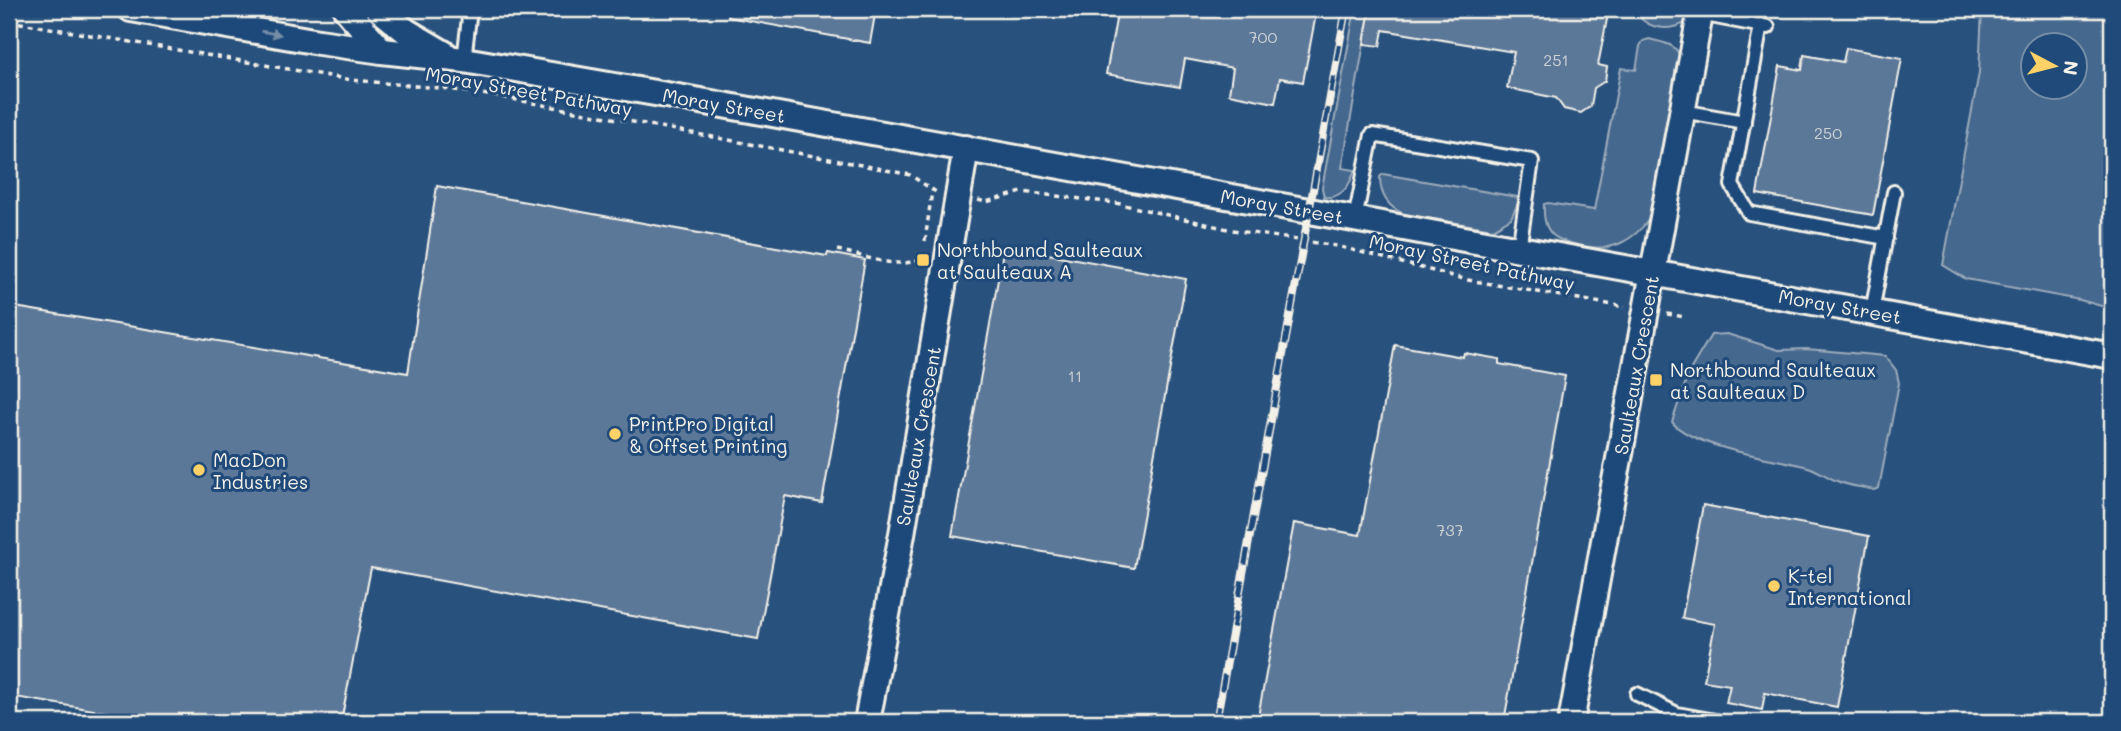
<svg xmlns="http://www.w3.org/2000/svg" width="2121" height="731" viewBox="0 0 2121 731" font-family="Mali,sans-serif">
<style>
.green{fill:#45688e;stroke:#9cacbb;stroke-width:2;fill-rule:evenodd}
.building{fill:#5b7899;stroke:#f4f1e8;stroke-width:2}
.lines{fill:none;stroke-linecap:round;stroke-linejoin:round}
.service-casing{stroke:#f4f1e8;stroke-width:18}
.minor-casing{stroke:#f4f1e8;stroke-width:30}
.path{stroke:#f4f1e8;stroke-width:3.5;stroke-dasharray:5 5;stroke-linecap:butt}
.service{stroke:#1f4a7a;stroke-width:12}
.minor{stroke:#1f4a7a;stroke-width:24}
.rail-casing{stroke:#f4f1e8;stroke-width:8}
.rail{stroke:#1f4a7a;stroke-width:5;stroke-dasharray:16;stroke-linecap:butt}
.oneway{fill:#748da6}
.poi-dot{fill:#ffd166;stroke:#1f4a7a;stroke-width:2.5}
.labels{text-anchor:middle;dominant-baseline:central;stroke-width:6;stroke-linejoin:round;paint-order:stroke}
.number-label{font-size:16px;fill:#ced3d4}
.street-label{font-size:19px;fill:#f4f1e8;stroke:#1f4a7a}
.poi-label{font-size:19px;fill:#f4f1e8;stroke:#1f4a7a;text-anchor:start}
</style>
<rect width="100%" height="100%" fill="#28517e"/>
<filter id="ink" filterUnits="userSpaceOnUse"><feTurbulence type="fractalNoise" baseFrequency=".0143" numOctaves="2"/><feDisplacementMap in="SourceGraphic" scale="14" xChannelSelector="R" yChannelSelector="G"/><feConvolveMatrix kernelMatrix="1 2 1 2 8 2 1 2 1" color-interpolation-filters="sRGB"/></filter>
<g filter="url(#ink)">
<!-- green -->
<g class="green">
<path d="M1355,9H1370L1342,168L1355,170C1350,185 1342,199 1324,197L1322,188Z"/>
<path d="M1636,9H1690L1687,21C1672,34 1640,28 1636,9Z"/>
<path d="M1982,9H2112V309L2080,300L1966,279L1943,265L1979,73ZM2034,46H2076V88H2034Z"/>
<path d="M1649,39C1664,43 1679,43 1681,62L1650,218C1642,229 1634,237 1621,243C1608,249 1597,248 1583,246C1556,241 1542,235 1544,204L1548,203L1594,210L1621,68L1636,70L1640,46L1643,41Z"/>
<path d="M1383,174L1517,197L1519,201L1511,218L1493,229L1404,214C1387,207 1380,195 1380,177Z"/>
<path d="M1727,334L1779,350L1807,349L1885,356L1896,370L1899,383L1879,488L1874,490C1862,487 1848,486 1837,481C1827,477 1818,470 1808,467C1774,458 1693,448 1672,422L1689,372L1711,335Z"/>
</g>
<!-- building -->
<g class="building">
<polygon points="729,9 876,9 870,43 728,17"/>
<polygon points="1118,9 1317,9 1303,82 1280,78 1275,103 1229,94 1233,68 1185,59 1180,87 1106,74"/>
<polygon points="1370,9 1609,9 1598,65 1607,67 1605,81 1594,88 1591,106 1581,113 1564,109 1556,98 1507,88 1514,52 1383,30 1380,46 1364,44"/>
<polygon points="1846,48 1902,58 1873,215 1757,194 1780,66 1802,70 1804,55 1843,62"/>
<polygon points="437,186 827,256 828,253 865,260 822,503 785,496 758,639 371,568 341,722 166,722 9,696 9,306 408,373"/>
<polygon points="1004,246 1186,279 1134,568 952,536"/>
<polygon points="1395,345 1463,357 1464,353 1499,359 1499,364 1565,376 1504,722 1257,722 1294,523 1360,535"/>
<polygon points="1703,505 1869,536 1837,707 1765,693 1762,710 1726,703 1730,685 1704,681 1715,624 1682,618"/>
</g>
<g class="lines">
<defs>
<g id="service">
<polyline points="1700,14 1768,27"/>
<polyline points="1761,25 1732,185 1749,213 1886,238"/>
<polyline points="464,60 470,9"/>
<polyline points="1682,111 1744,122"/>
<polyline points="1355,219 1372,135 1532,161 1519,249"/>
<polyline points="1872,312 1894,192"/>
<polyline points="1637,694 1677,714 1721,722"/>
</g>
<g id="minor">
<polyline points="131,9 319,42 382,51 464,60 684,98 2112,356"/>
<polyline points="346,9 382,51"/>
<polyline points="379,9 406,31 445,54"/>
<polyline points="867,722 902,534 966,148"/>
<polyline points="1571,722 1701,9"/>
</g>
</defs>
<!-- service casing -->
<use href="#service" class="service-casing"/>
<!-- minor casing -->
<use href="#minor" class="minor-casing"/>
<!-- path -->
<g class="path">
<polyline points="9,21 352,80 449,89 501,97 877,168 910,175 936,192"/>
<polyline points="978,200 986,202 1022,192 1116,203 1232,230 1337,246 1468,280 1625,307"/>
<polyline points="925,241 932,191"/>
<path d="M837,250C866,256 895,270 923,259"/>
<polyline points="1667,314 1685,317"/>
</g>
<!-- service -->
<use href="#service" class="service"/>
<!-- minor -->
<use href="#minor" class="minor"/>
<defs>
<polyline id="rail" points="1216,722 1346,9"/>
</defs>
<!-- rail casing -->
<use href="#rail" class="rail-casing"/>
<!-- rail -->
<use href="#rail" class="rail"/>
</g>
<!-- one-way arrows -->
<defs><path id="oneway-solid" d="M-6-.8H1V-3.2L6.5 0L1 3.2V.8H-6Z" transform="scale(1.75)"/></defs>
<use class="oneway" href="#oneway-solid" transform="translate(271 33) rotate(10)"/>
</g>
<!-- markers -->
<g class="poi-dot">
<rect x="916" y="253" width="14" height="14" rx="3.5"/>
<rect x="1649" y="373" width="14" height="14" rx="3.5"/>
<circle cx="615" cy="434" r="7"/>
<circle cx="199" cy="470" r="7"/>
<circle cx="1774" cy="586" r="7"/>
</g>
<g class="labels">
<!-- number labels -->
<g class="number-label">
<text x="1263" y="36">700</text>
<text x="1556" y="59">251</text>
<text x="1828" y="132">250</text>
<text x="1075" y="375">11</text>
<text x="1450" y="529">737</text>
</g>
<!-- street labels -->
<g class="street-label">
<text transform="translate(529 91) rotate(10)">Moray Street Pathway</text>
<text transform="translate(724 105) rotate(10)">Moray Street</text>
<text transform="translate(1282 206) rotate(10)">Moray Street</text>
<text transform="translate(1472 262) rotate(12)">Moray Street Pathway</text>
<text transform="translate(1840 306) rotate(10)">Moray Street</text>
<text transform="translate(1636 365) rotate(-80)">Saulteaux Crescent</text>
<text transform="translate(918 436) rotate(-80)">Saulteaux Crescent</text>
</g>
<!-- poi labels -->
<g class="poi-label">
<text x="937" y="249">Northbound Saulteaux<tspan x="937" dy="22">at Saulteaux A</tspan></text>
<text x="1670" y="369">Northbound Saulteaux<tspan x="1670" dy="22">at Saulteaux D</tspan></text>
<text x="629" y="423">PrintPro Digital<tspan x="629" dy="22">&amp; Offset Printing</tspan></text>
<text x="213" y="459">MacDon<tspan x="213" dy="22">Industries</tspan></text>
<text x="1788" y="575">K-tel<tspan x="1788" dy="22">International</tspan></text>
</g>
</g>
<!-- margin -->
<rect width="2121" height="731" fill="none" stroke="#1f4a7a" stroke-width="35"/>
<rect x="18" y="18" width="2086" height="696" fill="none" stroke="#f4f1e8" stroke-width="2.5" filter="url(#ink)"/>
<!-- north arrow -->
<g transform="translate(2054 66) rotate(97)"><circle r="33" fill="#1f4a7a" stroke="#748da6" stroke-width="2"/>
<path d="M0-5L12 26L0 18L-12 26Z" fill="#ffd166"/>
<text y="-10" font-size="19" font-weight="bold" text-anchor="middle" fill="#f4f1e8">N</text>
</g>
</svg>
